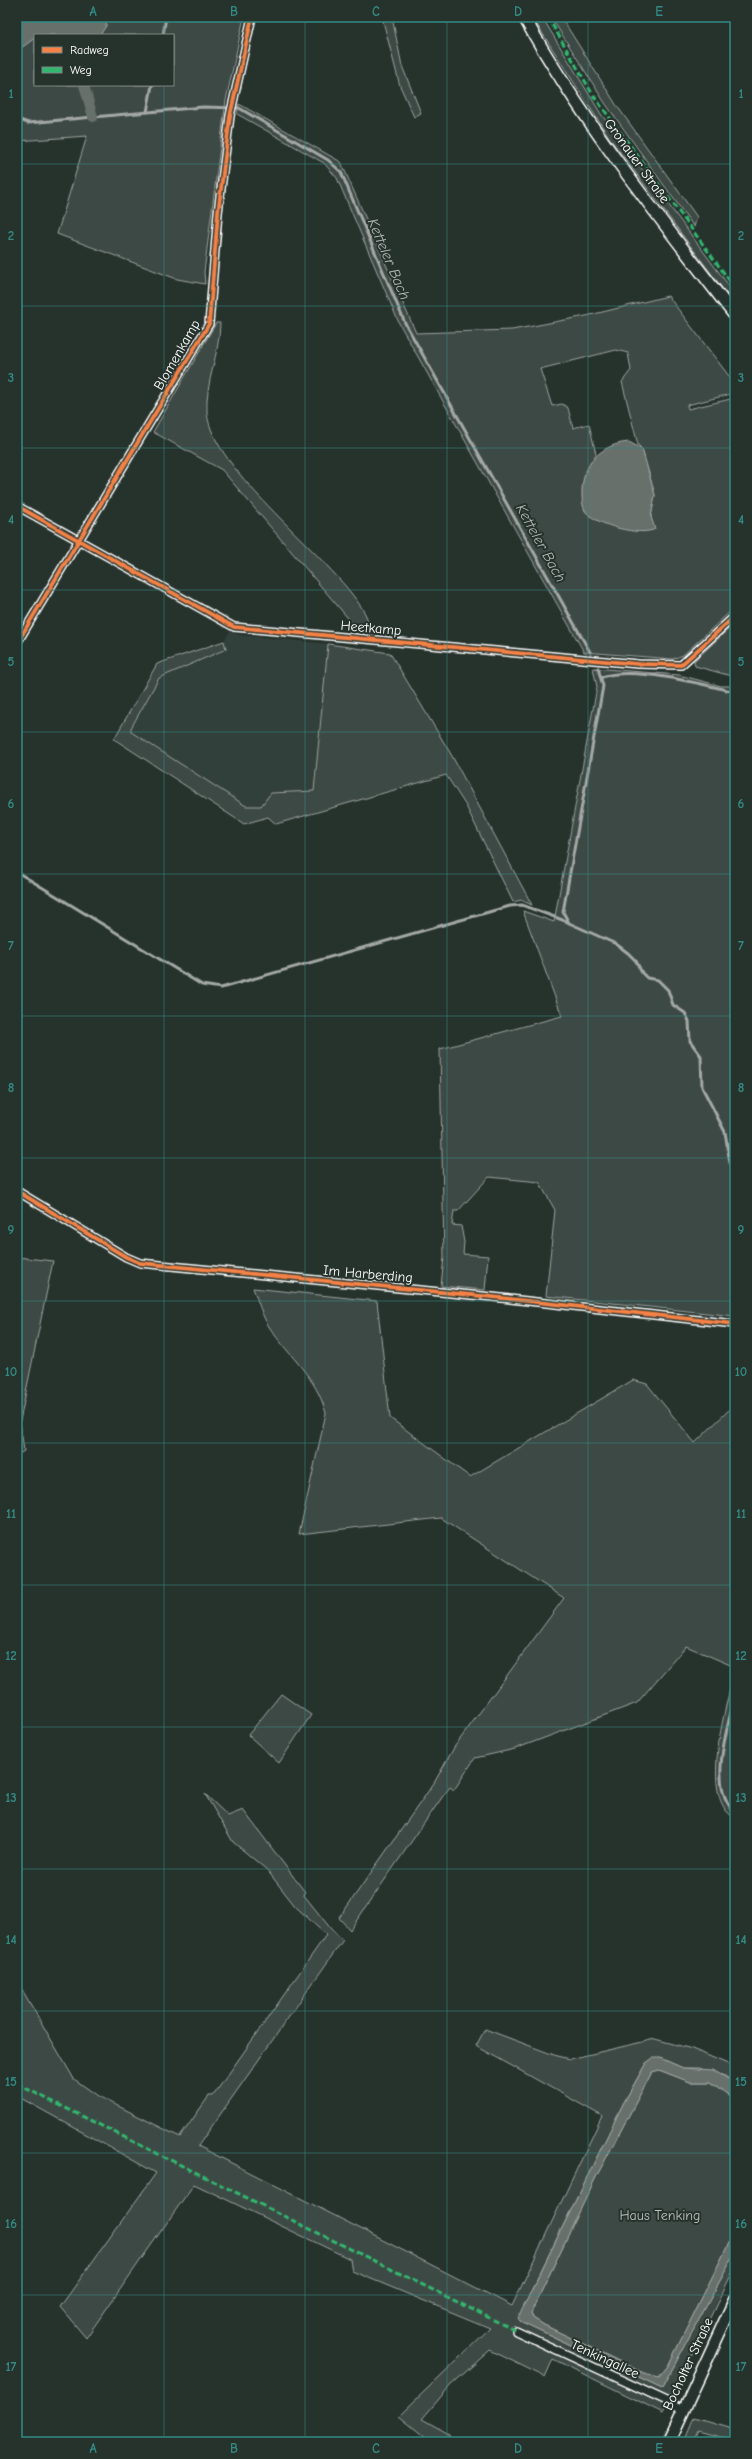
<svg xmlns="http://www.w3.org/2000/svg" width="752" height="2459" viewBox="0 0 752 2459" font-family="'Comic Neue',sans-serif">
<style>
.built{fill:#333f3a}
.green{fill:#3e4944;stroke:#9ea4a2;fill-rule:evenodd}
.water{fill:#67706c;stroke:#a4a9a7}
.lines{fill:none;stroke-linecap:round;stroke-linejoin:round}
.stream{stroke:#a4a9a7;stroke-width:3}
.canal{stroke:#67706c;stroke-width:10}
.minor-casing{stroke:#fff;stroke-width:10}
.secondary-casing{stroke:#fff;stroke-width:14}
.minor{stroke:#26332d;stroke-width:7}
.secondary{stroke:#26332d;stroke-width:11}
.quiet{stroke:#33b770;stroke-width:3;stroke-dasharray:6 3;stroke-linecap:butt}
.cycleway-casing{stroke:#26332d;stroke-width:6}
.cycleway{stroke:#f48246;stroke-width:4}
.grid{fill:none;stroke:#338b84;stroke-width:1;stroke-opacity:0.55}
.labels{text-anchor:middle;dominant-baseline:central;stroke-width:4;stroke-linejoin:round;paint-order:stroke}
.street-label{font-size:14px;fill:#fff;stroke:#26332d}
.park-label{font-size:14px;fill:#bbbfbe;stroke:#26332d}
.water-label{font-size:15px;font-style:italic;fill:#b3b8b6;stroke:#26332d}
.neatline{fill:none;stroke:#338b84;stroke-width:1.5}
.grid-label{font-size:13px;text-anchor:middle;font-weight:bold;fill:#338b84}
</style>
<rect width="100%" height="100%" fill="#26332d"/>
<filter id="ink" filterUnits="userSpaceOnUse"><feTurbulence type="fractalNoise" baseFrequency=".025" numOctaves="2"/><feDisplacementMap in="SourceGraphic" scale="8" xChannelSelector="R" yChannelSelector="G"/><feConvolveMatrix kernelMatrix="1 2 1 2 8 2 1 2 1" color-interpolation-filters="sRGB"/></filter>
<g filter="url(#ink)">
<!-- built -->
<polygon class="built" points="230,631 239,635 328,644 315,791 271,793 261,807 246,806 131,732 131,728 159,678 226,649 224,641"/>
<!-- green -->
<g class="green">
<path d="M17,17H244L226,100L204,272L205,284L177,279L57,234L87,136L17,141ZM35,35H173V85H35Z"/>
<polygon points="382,17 392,17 402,66 421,113 414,117 400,86"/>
<polygon points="532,17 542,17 601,114 735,294 735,305 611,140"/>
<polygon points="551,17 561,17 617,106 697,217 694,227 605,103"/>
<path d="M239,104L341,162L416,333L512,330L586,316L668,296L735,384V393L687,405L688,409L735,398V607L683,655L673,659L584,652L399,323L337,178L324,163L237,114ZM616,350L628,353L631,370L622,382L638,445L642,449L655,495L651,517L585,511C579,489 583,473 596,454L589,424L573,428L568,408L562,404L552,406L540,369Z"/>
<path d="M216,323H220C220,353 205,382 207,412C211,470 331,556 363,610C367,616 369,625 372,632L362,633L353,624L222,470L153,432Z"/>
<polygon points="735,623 735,677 695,666 694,661"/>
<polygon points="224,641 226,649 159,678 131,728 131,732 246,806 261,806 271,793 314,791 328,644 390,653 452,756 532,905 521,900 513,902 466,806 446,775 276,824 268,817 244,824 114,739 157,664"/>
<polygon points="593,668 679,675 721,686 735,686 735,1316 546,1296 555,1210 539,1182 489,1177 458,1211 454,1211 452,1225 461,1226 464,1242 463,1254 488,1256 485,1290 441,1286 444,1257 440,1049 562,1016 523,911 554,922 597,687"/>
<polygon points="17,1257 53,1261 20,1421 24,1451 17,1455"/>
<path d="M253,1288L377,1301L390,1418L470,1477L633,1380L647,1384L695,1443L735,1404V1667L686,1646L637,1703L515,1749L475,1758L454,1790L450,1787L443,1796L350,1930L339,1918L434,1783L455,1746L564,1598L441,1518L299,1534L326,1413C316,1376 290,1358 270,1328C262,1317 258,1300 253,1288Z"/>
<path d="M735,1668V1818C697,1798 728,1701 735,1668Z"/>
<polygon points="281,1694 311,1715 279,1763 248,1735"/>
<polygon points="205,1794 228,1816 243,1810 305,1892 303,1894 331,1929 343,1940 198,2146 512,2306 602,2116 476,2046 485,2029 554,2055 570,2059 655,2039 692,2049 735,2067 735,2083 725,2076 698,2068 683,2068 660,2058 646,2063 623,2104 531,2291 520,2321 662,2388 735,2253 735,2267 663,2413 553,2359 545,2377 490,2350 450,2386 422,2419 449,2434 452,2442 431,2442 399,2416 490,2328 352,2271 350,2259 194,2184 86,2338 60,2307 156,2173 17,2096 17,1981 74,2079 98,2096 180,2137 209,2096 213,2096 326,1935 295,1906 267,1870 233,1842"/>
<polygon points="659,2070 690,2082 711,2082 735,2100 735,2231 668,2366 659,2377 652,2377 544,2325 533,2318 531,2313 595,2179 652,2072"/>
<polygon points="694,2418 735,2430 735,2441 698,2431 693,2442 684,2442"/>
</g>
<!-- water -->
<g class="water">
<polygon points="17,17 107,17 106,26 100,35 35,35 35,38 17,51"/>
<path d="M629,442L642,449L655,495L651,517L655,529C641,537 596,525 586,512C582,507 582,498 582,492C582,464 601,444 629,442Z"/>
<polygon points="653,2058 660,2058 683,2068 713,2070 735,2083 735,2100 711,2082 690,2082 659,2070 652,2072 595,2179 531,2313 533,2318 544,2325 641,2372 659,2377 668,2366 735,2231 735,2253 662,2388 520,2321 518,2318 623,2104 646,2063"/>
</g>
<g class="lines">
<!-- stream -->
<g class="stream">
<polyline points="163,35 166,17"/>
<polyline points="147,112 152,85"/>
<polyline points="17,119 28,123 203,107 239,108 328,160 341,172 405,323 590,652"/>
<polyline points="598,668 603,686 563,912 569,923 616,944 628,953 636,961 642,973 647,978 658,980 668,990 673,1005 685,1013 689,1021 690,1041 701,1056 702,1087 725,1132 735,1193"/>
<path d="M602,677C632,666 703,684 735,692"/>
<polyline points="17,872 202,985 221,988 510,906 522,905 568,922"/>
<polyline points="729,1155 735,1151"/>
<path d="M735,1696C728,1727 707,1787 735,1812"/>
</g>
<!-- canal -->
<polyline class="canal" points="84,85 93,117"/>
<defs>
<g id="minor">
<polyline points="17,506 234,627 638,664 681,665 735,616"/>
<polyline points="17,643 209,324 218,213 230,116 252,17"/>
<polyline points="17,1191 126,1257 140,1263 492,1297 735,1324"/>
<polyline points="516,2331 684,2409"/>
</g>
<g id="secondary">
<path d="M524,17C583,123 661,220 735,316"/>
<polyline points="669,2442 735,2299"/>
</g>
</defs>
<!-- minor casing -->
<use href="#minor" class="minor-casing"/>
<!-- secondary casing -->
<use href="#secondary" class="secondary-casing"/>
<!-- minor -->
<use href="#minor" class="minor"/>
<!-- secondary -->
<use href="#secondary" class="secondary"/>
<!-- quiet -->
<g class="quiet">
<polyline points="548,17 593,95 735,288"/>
<polyline points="17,2084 516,2331"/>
</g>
<defs>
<g id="cycleway">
<polyline points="17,506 234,627 638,664 681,665 735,616"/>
<polyline points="17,643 209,324 218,213 230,116 252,17"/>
<polyline points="17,1191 126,1257 140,1263 492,1297 735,1324"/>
</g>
</defs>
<!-- cycleway casing -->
<use href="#cycleway" class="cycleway-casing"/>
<!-- cycleway -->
<use href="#cycleway" class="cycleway"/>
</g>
</g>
<!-- grid -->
<path class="grid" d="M164,17V35M305,17V2442M447,17V2442M588,17V2442M164,85V2442M17,164H735M17,306H735M17,448H735M17,590H735M17,732H735M17,874H735M17,1016H735M17,1158H735M17,1301H735M17,1443H735M17,1585H735M17,1727H735M17,1869H735M17,2011H735M17,2153H735M17,2295H735"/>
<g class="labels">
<!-- street labels -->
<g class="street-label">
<text transform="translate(637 161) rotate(54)">Gronauer Straße</text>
<text transform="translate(177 355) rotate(-60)">Blomenkamp</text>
<text transform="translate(371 628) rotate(5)">Heetkamp</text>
<text transform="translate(368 1274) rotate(5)">Im Harberding</text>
<text transform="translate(605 2359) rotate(25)">Tenkingallee</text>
<text transform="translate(688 2364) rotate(-65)">Bocholter Straße</text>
</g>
<!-- park labels -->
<g class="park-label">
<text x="660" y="2215">Haus Tenking</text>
</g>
<!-- water labels -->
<g class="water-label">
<text transform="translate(389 259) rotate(67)">Ketteler Bach</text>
<text transform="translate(541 543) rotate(61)">Ketteler Bach</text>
</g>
</g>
<!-- margin -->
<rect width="752" height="2459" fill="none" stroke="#26332d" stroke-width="44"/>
<!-- legend -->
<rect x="34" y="34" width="140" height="52" fill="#26332d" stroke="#7d8581"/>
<rect x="42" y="47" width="20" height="6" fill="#f48246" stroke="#7d8581"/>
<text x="70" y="54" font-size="12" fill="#ffffff">Radweg</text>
<rect x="42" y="67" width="20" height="6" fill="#33b770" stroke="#7d8581"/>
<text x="70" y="74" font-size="12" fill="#ffffff">Weg</text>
<rect x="22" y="22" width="708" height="2415" class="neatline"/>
<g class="grid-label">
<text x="93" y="16">A</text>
<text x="234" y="16">B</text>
<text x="376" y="16">C</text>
<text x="518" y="16">D</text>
<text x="659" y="16">E</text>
<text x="11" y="98">1</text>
<text x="741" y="98">1</text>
<text x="11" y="240">2</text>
<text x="741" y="240">2</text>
<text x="11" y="382">3</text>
<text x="741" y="382">3</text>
<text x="11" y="524">4</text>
<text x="741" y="524">4</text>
<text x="11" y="666">5</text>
<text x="741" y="666">5</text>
<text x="11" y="808">6</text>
<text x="741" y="808">6</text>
<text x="11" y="950">7</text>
<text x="741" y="950">7</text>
<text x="11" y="1092">8</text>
<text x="741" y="1092">8</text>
<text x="11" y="1234">9</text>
<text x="741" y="1234">9</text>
<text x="11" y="1376">10</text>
<text x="741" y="1376">10</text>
<text x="11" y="1518">11</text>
<text x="741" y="1518">11</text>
<text x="11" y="1660">12</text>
<text x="741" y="1660">12</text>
<text x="11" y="1802">13</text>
<text x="741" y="1802">13</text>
<text x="11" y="1944">14</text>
<text x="741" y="1944">14</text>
<text x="11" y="2086">15</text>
<text x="741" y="2086">15</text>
<text x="11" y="2228">16</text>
<text x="741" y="2228">16</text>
<text x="11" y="2371">17</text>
<text x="741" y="2371">17</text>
<text x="93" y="2453">A</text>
<text x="234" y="2453">B</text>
<text x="376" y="2453">C</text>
<text x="518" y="2453">D</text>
<text x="659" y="2453">E</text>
</g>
</svg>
